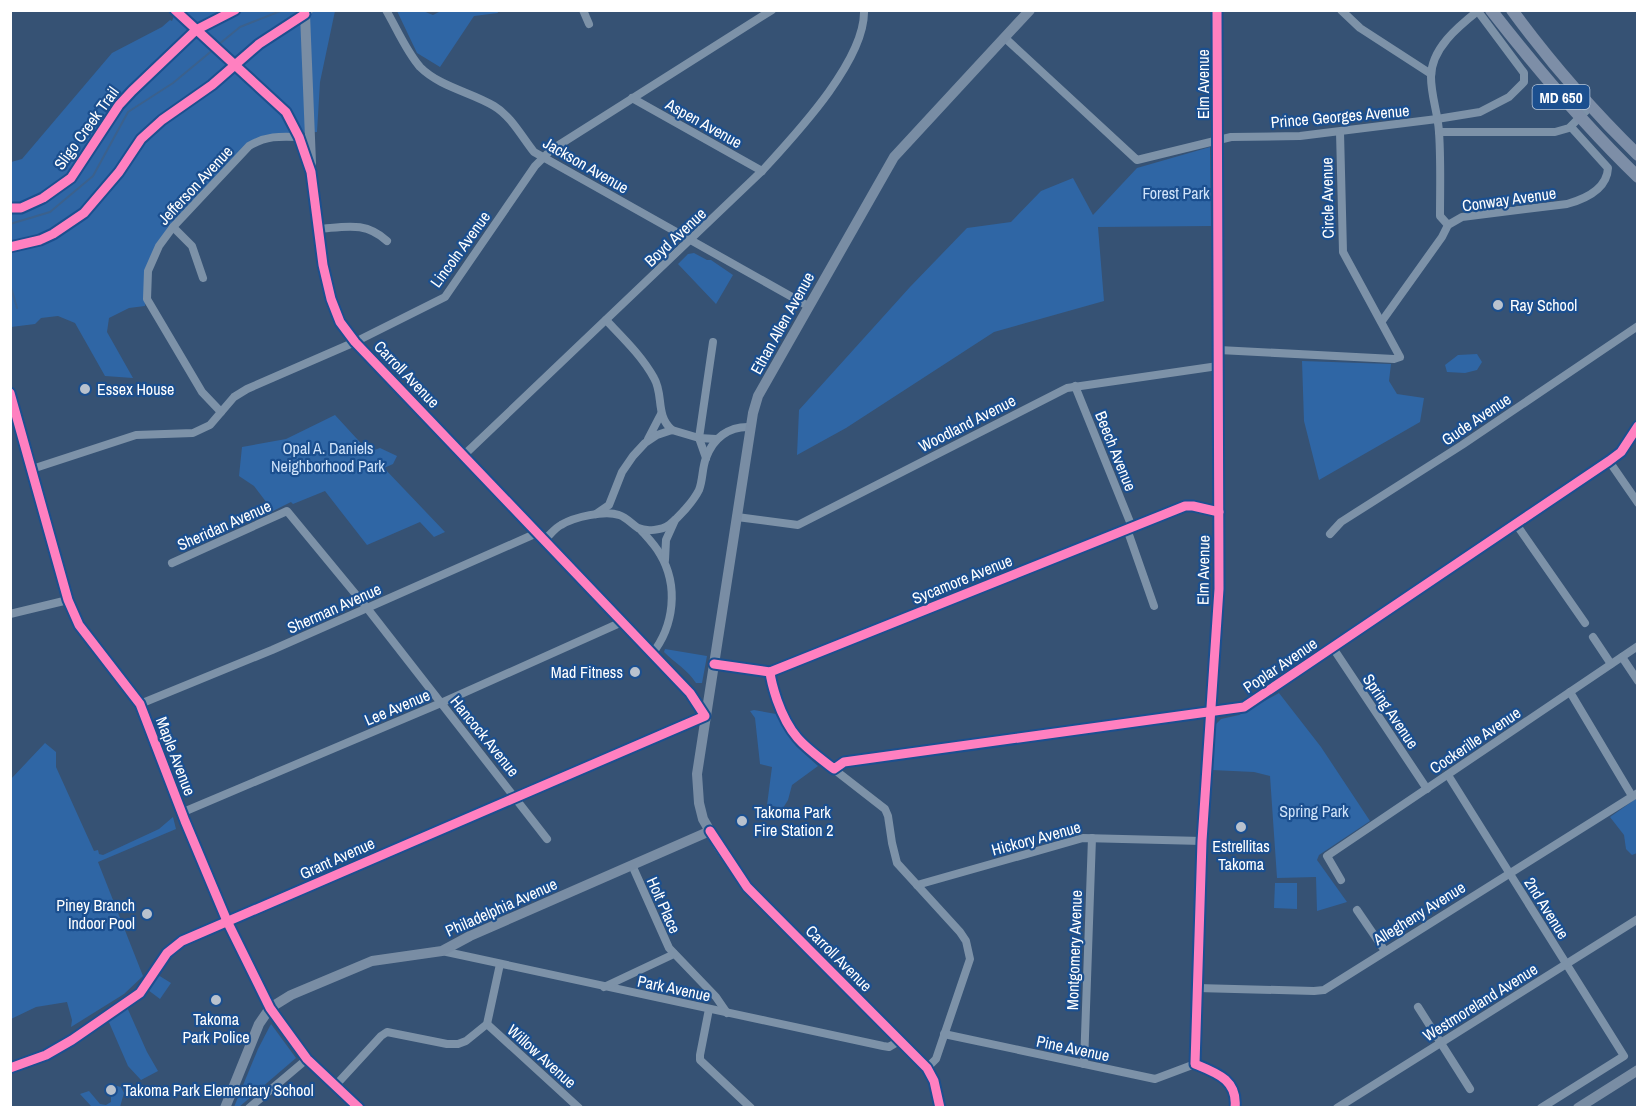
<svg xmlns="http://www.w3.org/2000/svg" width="1648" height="1118" viewBox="0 0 1648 1118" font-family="'Archivo Narrow',sans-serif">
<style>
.green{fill:#2f66a5}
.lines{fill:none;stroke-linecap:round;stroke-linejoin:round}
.stream{stroke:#3b618d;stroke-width:2}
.street{stroke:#7d92a8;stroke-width:8}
.secondary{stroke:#798da4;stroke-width:10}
.primary{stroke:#7d8ea7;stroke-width:12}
.cycleway-casing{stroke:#1b4f8f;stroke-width:13}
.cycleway{stroke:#ff80c0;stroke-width:9}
.poi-dot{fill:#b9c2ce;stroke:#1b4f8f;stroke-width:2}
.labels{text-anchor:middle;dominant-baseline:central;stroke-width:4.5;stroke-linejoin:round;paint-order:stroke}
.shield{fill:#1b4f8f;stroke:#bbcadd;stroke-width:1.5}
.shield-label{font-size:15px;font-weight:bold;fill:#fff}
.street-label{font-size:16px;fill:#fff;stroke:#1b4f8f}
.park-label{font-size:16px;fill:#cfe3fa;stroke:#1b4f8f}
.poi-label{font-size:16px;fill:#fff;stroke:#1b4f8f;text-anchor:start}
</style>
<rect width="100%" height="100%" fill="#365274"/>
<!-- green -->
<g class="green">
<polygon points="176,11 335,11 320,82 317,132 268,135 251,145 159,241 146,273 145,306 129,308 109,318 107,332 133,378 105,376 75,323 58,316 41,318 35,324 11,327 11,162 22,159 112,53 162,27 170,20 172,21"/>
<polygon points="441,11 497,10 498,13 474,16 440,67 417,53 397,11 423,11 433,15"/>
<polygon points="1210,147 1211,226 1098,227 1104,301 994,332 846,428 797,455 799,410 910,287 967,228 1011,222 1041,191 1073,178 1093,215 1137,168"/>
<polygon points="694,253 707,260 711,260 733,275 716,304 678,264 688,254"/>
<polygon points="1477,354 1482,362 1477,370 1465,373 1447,372 1445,365 1458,355"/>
<polygon points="1302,361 1391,364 1389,381 1397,394 1424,398 1420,422 1319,480 1304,421"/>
<polygon points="335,415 369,452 380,448 397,456 393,464 384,468 445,532 434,537 420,522 367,545 325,491 293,504 291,502 273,511 254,486 239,476 242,447 286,439"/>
<path d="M665,649L707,656L702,683H696C688,670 675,663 664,652Z"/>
<polygon points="1279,693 1321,747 1370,821 1319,855 1317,860 1347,902 1317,911 1316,877 1277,878 1270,776 1254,772 1212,770 1215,725 1221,719 1239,715"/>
<polygon points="754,710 776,714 796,746 818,766 792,785 788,800 783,808 767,805 772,767 760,764 755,718 750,711"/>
<polygon points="45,743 56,752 56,767 94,851 98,850 99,854 103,855 159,829 173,817 176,829 98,862 143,976 124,994 71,1027 72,1020 67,1002 36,1007 11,1019 11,779"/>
<polygon points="1637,798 1637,853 1632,855 1626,849 1624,835 1610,817"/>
<polygon points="1275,883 1297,883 1297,909 1274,908"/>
<polygon points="158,975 171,983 160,999 148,990"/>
<polygon points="126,1005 147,1052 158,1071 141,1080 128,1066 108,1020"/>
<polygon points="271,1024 296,1058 239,1107 234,1107 258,1049"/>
<polygon points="117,1086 121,1087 124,1093 120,1107 89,1107 91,1106 80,1094 89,1091 100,1104 106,1105 111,1102 111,1092"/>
</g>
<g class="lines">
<!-- stream -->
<g class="stream">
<polyline points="218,45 240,27 283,10"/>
<polyline points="10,224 50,212 93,176 128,112 173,83 214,49"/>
<polyline points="10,284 17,308"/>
</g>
<!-- street -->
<g class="street">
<path d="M386,10C397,29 406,51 420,67C440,87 471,92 494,106C511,116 522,137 534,152L808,306"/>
<polyline points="583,10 589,24"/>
<polyline points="1341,10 1360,28 1431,74"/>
<polyline points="1005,38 1137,160 1231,137 1300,136 1437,119 1480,112 1509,97 1524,82 1524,73 1477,10"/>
<polyline points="632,98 762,171"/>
<polyline points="1439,132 1555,132 1569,128 1591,106"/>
<path d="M1448,225L1440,216C1440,188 1441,160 1439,132C1438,113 1431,96 1431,77C1431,48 1459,26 1479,10"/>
<polyline points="173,227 192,246 203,278"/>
<path d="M318,229C346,227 365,221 387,241"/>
<path d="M606,320C623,338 642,356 654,378C664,395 655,415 672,430"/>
<path d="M1382,321L1442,237L1448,225L1462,217L1567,204C1585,199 1607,189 1608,168L1571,127"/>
<polyline points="1219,350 1394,359 1400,357 1343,252 1340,132"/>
<polyline points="1075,386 1132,527"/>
<path d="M221,412L202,392L147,299L148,271L159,246L173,227L249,146C266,136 279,136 299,137"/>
<polyline points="648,439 661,414"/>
<path d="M464,455L762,171C795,135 866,60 864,10"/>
<polyline points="706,458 699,438 713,342"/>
<polyline points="1609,461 1638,503"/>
<polyline points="32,469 136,435 193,433 210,425 234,397 247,389 355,342 445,297 535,166 551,150 772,10"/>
<polyline points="596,514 609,505 622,472 633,456 645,443 657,435 672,430 699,438 716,439"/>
<polyline points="737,517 798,525 1067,388 1218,366"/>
<polyline points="1516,524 1585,623"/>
<path d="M640,529C647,537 655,545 660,554C679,586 674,626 652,654"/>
<polyline points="1127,529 1154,606"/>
<polyline points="1330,534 1341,522 1462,445 1638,326"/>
<path d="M544,540C550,535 555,528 561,525C574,517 605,510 619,515C626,517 632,524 638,528C647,532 662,530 669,525C679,517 693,502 699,490C703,480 702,468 706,458C713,438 729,426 750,427"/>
<polyline points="665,560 666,540 675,520"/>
<polyline points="172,563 287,511 367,608 547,839"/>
<polyline points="10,614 68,600"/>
<polyline points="1593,637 1611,664"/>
<polyline points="1333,648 1427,789"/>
<polyline points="1622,657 1638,681"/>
<polyline points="714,664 770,672 1185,506 1193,506 1219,512"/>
<polyline points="770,672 783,717 791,732 804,746 885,809 888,816 892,843 897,863 960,932 966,941 970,959 936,1059 927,1068"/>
<polyline points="1570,692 1632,796"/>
<polyline points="140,704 272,650 537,533"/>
<polyline points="834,769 844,762 1244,707 1609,461 1621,452 1638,426"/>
<polyline points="1448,775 1624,1056 1541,1108"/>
<polyline points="181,813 441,703 622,622"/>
<polyline points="632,865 669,948 716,997 727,1013"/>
<polyline points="1341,880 1327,856 1638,646"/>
<polyline points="917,885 1083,838 1202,841"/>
<polyline points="1357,910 1385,951"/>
<polyline points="442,951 883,1046 889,1047 899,1041"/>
<polyline points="604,987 674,954"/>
<polyline points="1197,988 1314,991 1324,990 1638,793"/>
<polyline points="140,993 167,953 182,941 705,716"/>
<polyline points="1418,1007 1470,1089"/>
<polyline points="270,1008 307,1059 359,1108"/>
<polyline points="709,1009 700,1055 700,1060 751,1108"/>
<polyline points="487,1024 579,1108"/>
<polyline points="944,1034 1155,1079 1195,1064"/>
<polyline points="1084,1064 1092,838"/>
<polyline points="1195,1064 1202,841 1219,589 1217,10"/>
<path d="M1195,1064C1217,1073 1238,1080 1235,1108"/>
<polyline points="10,1068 46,1055 98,1024"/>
<polyline points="335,1086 381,1036 387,1032 447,1044 458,1044 466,1041 487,1024 500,964"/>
<polyline points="249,1108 307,1059"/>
<polyline points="1337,1108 1638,919"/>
</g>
<!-- secondary -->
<g class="secondary">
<polyline points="175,10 286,112 299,137 311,172 323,265 331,299 340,322 355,342 690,693 705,716"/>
<polyline points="305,14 311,163"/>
<polyline points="10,247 40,240 53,234 84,213 119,172 141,139 162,120 212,85 259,44 308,10"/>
<polyline points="10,393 68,600 79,625 140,704 185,821 227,921 270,1008"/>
<polyline points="225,1108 259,1024 270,1008 291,995 372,961 442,951 470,936 710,831"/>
<polyline points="940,1108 934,1081 927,1068 747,887 719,847 703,819 699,803 697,774 753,413 758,396 894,157 1030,10"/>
<polyline points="1578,1108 1638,1070"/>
</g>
<!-- primary -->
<g class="primary">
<path d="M1491,10C1537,69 1584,125 1638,177"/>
<path d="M1512,10C1550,62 1592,110 1638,155"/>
</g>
<defs>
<g id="cycleway">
<path d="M1217,10L1219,589L1202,841L1195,1064C1217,1073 1238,1080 1235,1108"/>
<polyline points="10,208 21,208 43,198 71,178 119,105 132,91 196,30 235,10"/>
<polyline points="10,247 40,240 53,234 84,213 119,172 141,139 162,120 212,85 259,44 305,14"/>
<polyline points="10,393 68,600 79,625 140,704 185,821 227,921 270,1008 307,1059 359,1108"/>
<polyline points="714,664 770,672 1185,506 1193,506 1219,512"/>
<path d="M770,672C771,682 774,691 777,700C790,737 804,746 834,769L844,762L1244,707L1609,461L1621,452L1638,426"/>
<polyline points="710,831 747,887 927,1068 934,1081 940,1108"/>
<polyline points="10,1068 46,1055 72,1040 140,993 167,953 182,941 705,716 690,693 355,342 340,322 331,299 323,265 311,172 299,137 286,112 175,10"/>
</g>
</defs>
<!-- cycleway casing -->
<use href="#cycleway" class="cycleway-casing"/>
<!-- cycleway -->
<use href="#cycleway" class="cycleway"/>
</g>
<!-- markers -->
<g class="poi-dot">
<circle cx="1498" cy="305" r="6"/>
<circle cx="85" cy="389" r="6"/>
<circle cx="635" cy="672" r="6"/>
<circle cx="742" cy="821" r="6"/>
<circle cx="1241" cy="827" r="6"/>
<circle cx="147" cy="914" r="6"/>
<circle cx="216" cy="1000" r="6"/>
<circle cx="111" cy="1090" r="6"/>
</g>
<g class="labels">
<!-- shield labels -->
<rect class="shield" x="1532.5" y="85" width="57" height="24" rx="4.5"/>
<g class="shield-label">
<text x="1561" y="97">MD 650</text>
</g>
<!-- street labels -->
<g class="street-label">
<text transform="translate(1203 84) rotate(-90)">Elm Avenue</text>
<text transform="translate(1340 116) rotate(-5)">Prince Georges Avenue</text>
<text transform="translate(704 123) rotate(29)">Aspen Avenue</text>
<text transform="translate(86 128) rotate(-54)">Sligo Creek Trail</text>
<text transform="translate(586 165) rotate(30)">Jackson Avenue</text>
<text transform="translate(195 185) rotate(-47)">Jefferson Avenue</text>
<text transform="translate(1327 198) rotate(-91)">Circle Avenue</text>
<text transform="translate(1509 199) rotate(-8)">Conway Avenue</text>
<text transform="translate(675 237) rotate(-43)">Boyd Avenue</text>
<text transform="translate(460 249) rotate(-54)">Lincoln Avenue</text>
<text transform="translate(782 323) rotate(-61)">Ethan Allen Avenue</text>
<text transform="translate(407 374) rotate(46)">Carroll Avenue</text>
<text transform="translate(1476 419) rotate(-34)">Gude Avenue</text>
<text transform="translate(967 423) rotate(-27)">Woodland Avenue</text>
<text transform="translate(1116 451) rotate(68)">Beech Avenue</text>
<text transform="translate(224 525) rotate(-24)">Sheridan Avenue</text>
<text transform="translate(1203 570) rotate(-89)">Elm Avenue</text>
<text transform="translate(962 579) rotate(-22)">Sycamore Avenue</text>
<text transform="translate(334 608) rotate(-24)">Sherman Avenue</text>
<text transform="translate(1280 665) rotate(-34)">Poplar Avenue</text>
<text transform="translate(397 707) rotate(-23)">Lee Avenue</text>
<text transform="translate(1391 711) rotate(56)">Spring Avenue</text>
<text transform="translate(485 736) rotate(51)">Hancock Avenue</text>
<text transform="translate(1475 740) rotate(-34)">Cockerille Avenue</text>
<text transform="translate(176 756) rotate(69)">Maple Avenue</text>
<text transform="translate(1036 838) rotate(-15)">Hickory Avenue</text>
<text transform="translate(337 858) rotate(-24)">Grant Avenue</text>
<text transform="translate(664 905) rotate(66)">Holt Place</text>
<text transform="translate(501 907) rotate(-24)">Philadelphia Avenue</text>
<text transform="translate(1547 908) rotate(58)">2nd Avenue</text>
<text transform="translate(1419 913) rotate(-32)">Allegheny Avenue</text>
<text transform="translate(1074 950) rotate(-88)">Montgomery Avenue</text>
<text transform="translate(839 958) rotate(45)">Carroll Avenue</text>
<text transform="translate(674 988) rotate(12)">Park Avenue</text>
<text transform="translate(1480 1002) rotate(-32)">Westmoreland Avenue</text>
<text transform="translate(1073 1048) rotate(12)">Pine Avenue</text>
<text transform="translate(542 1056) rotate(42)">Willow Avenue</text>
</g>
<!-- park labels -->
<g class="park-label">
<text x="1176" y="193">Forest Park</text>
<text x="328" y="448">Opal A. Daniels<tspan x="328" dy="18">Neighborhood Park</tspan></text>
<text x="1314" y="811">Spring Park</text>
</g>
<!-- poi labels -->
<g class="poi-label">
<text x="1510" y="305">Ray School</text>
<text x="97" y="389">Essex House</text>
<text x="623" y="672" text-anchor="end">Mad Fitness</text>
<text x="754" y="812">Takoma Park<tspan x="754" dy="18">Fire Station 2</tspan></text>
<text x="1241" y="846" text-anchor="middle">Estrellitas<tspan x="1241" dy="18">Takoma</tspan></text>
<text x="135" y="905" text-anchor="end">Piney Branch<tspan x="135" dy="18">Indoor Pool</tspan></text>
<text x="216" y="1019" text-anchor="middle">Takoma<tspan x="216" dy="18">Park Police</tspan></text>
<text x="123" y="1090">Takoma Park Elementary School</text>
</g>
</g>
<!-- border -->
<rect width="1648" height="1118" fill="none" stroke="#ffffff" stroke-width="24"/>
</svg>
